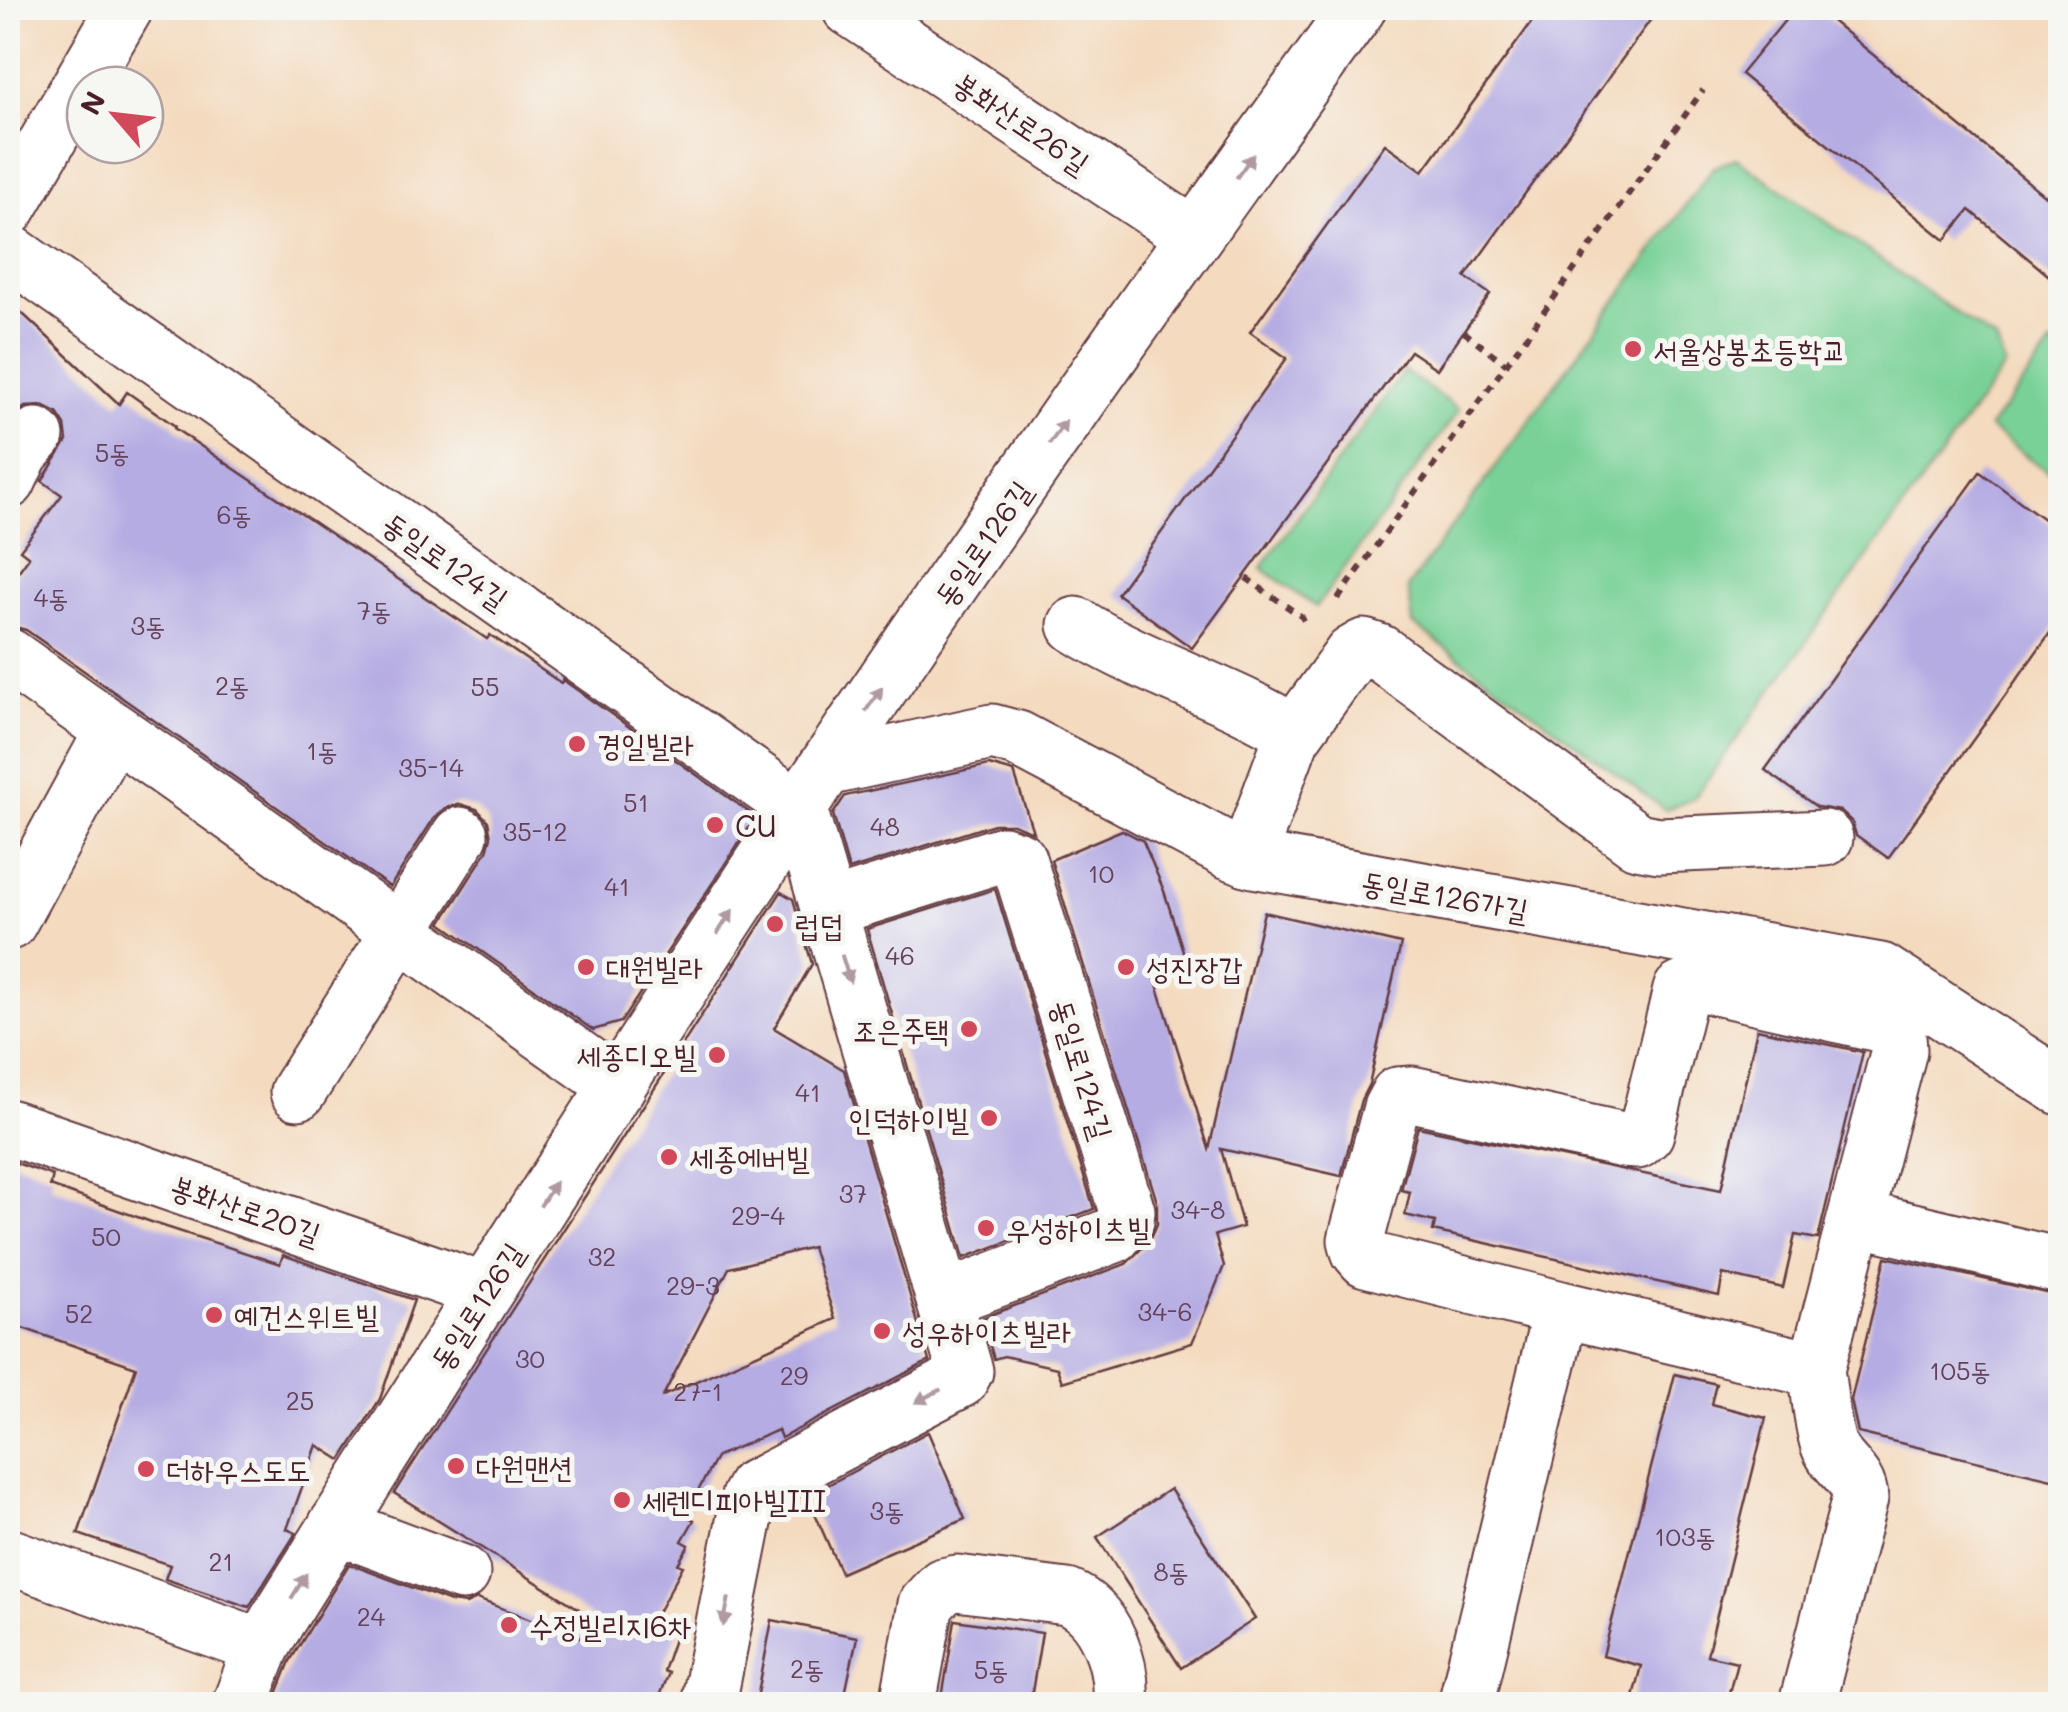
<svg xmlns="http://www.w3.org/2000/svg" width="2068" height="1712" viewBox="0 0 2068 1712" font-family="Mali,'Poor Story',sans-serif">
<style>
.green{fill:#79d197;stroke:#627861;stroke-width:2.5}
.building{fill:#b5ace3;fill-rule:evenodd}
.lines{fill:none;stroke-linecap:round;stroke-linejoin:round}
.minor-casing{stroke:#643b41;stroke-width:59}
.path{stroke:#643b41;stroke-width:6;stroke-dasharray:8 8;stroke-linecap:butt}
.minor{stroke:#fff;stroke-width:55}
.oneway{fill:#ae9aa0}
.poi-dot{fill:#d1495b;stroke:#f6f6f2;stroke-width:4}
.labels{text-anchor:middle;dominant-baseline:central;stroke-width:10;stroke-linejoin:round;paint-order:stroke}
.number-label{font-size:25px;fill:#654259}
.street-label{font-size:30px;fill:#4a1f2b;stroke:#f6f6f2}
.poi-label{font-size:30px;fill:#4a1f2b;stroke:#f6f6f2;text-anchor:start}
</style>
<rect width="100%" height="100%" fill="#f6f6f2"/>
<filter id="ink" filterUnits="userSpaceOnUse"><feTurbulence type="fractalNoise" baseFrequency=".01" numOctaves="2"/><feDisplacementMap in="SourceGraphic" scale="20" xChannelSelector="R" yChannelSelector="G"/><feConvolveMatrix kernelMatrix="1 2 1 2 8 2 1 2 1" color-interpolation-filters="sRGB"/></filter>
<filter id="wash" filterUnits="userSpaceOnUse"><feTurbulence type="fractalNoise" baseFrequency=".0048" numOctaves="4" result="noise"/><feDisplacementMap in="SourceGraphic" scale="40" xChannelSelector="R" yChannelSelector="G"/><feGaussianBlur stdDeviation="2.25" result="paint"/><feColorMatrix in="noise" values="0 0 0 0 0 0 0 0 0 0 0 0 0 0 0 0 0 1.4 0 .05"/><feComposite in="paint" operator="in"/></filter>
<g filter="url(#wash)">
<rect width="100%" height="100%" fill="#f4dabe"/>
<!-- green -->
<g class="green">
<polygon points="1736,158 1996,341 2005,366 1694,798 1666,810 1413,624 1408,587 1713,168"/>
<polygon points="2052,344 2060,350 2060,481 1989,428"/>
<polygon points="1404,371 1459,410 1316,607 1261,568"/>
</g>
<g id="blocks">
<!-- building -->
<g class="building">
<polygon points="1542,8 1659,8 1465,277 1490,294 1437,369 1410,351 1192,648 1117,594 1287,358 1250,332 1385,144 1423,171"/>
<polygon points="1795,8 1816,8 2060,208 2060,285 1970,210 1945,240 1741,74"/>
<polygon points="8,300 119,404 127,392 175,426 174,428 487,639 490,635 561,683 563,680 756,817 621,1022 593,1030 441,923 487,851 491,837 488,821 477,809 460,804 445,808 434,818 390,887 26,630 8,625 8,586 29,557 20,550 62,495 42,481 67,441 65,425 57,413 43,406 25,407 8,421"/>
<polygon points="1980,472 2060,531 2060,619 1888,858 1856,835 1852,822 1840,811 1817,807 1765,770"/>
<polygon points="989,765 1014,772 1033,832 1013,824 994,824 849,870 833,814 845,796"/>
<polygon points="1122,830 1143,841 1164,891 1184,954 1151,965 1209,1149 1264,912 1401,944 1369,1084 1361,1100 1341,1176 1221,1149 1243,1227 1215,1235 1224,1266 1192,1343 1062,1382 1057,1368 1004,1356 994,1359 982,1318 1126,1264 1150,1240 1157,1224 1157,1202 1051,860"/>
<polygon points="995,889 1094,1209 964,1258 867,929"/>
<path d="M781,892L793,899L812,964L774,1028L844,1070L929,1361L781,1438L778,1430L717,1456L685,1515L694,1520L682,1541L689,1545L678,1564L683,1566L656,1616L679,1625L663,1671L668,1673L656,1704H273L290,1661L349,1564L451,1602L466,1604L477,1599L585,1639L595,1619L394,1493ZM812,1247L835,1319L663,1396L729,1268Z"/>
<polygon points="1757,1029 1863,1052 1818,1239 1795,1235 1783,1288 1723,1274 1719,1296 1433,1231 1435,1222 1405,1215 1410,1192 1401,1190 1418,1127 1721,1190"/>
<polygon points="8,1160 53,1176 50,1186 157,1224 280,1264 283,1255 414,1300 380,1399 341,1460 317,1445 287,1529 296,1533 249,1607 165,1579 170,1565 78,1534 136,1367 8,1323"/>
<polygon points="1886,1257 2060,1296 2060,1481 1858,1433 1851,1400"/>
<polygon points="1675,1374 1716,1384 1711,1404 1766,1418 1707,1655 1737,1662 1726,1704 1631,1704 1641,1666 1603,1656"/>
<polygon points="928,1432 965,1519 841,1573 807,1496"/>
<polygon points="1170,1489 1255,1619 1181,1668 1097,1537"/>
<polygon points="772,1620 857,1637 843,1704 756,1704"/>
<polygon points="955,1620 1042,1633 1030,1704 941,1704"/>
</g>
</g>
</g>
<g filter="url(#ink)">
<use href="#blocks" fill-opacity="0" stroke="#643b41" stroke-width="2.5"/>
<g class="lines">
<defs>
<g id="minor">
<polyline points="850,8 1194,236"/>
<polyline points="8,209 125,8"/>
<polyline points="8,251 799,809 965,1371 960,1380 754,1488 749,1497 708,1704"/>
<polyline points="8,481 21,453 36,436"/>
<path d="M1076,625C1145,669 1225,690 1294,733"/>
<polyline points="8,656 618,1086"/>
<polyline points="826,768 992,732 1018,739 1229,851 1253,860 1881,971 2060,1087"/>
<polyline points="1247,858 1292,737 1352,654 1364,647 1379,652 1637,841 1659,845 1825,838"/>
<polyline points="828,909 1003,854 1018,859 1127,1211 1126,1220 1114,1235 944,1299"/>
<polyline points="9,922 113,731"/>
<polyline points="298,1092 460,835"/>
<polyline points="8,1127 484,1291"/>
<polyline points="1858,1218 2060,1266"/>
<polyline points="336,1526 462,1573"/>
<polyline points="8,1556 262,1647"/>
<path d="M240,1704L262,1647L277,1621C448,1348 621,1076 799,808C980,537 1168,271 1358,8"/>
<path d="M908,1704L926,1604L943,1586L957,1583L1067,1597C1106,1612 1123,1665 1120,1704"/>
<polyline points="1466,1704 1561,1309 1816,1370 1899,1050 1898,1036 1892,1027 1698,983 1681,990 1646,1133 1637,1141 1623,1140 1412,1094 1398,1095 1391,1108 1356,1240 1359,1251 1366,1259 1561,1309"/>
<path d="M1807,1704L1860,1498C1859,1473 1835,1465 1828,1443C1821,1420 1820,1394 1816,1370"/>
</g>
</defs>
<!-- minor casing -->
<use href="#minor" class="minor-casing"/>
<!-- path -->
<g class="path">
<polyline points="1464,332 1506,364"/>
<polyline points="1246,578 1302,617 1307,626"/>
<polyline points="1338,599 1703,90"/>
</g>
<!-- minor -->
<use href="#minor" class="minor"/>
</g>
<!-- one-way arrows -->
<defs><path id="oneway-solid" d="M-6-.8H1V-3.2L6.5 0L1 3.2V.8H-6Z" transform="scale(2.5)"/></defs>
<g class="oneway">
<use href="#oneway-solid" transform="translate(1245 166) rotate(-54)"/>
<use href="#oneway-solid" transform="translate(1058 432) rotate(-55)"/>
<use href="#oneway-solid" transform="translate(874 699) rotate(-55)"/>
<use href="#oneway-solid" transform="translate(725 922) rotate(-57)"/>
<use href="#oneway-solid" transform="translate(846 969) rotate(73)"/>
<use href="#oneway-solid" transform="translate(548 1194) rotate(-57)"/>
<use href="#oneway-solid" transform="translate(928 1396) rotate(153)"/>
<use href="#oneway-solid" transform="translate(299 1586) rotate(-58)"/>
<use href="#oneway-solid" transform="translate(726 1612) rotate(101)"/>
</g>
</g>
<!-- markers -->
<g class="poi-dot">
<circle cx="1633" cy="349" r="10"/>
<circle cx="577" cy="744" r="10"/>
<circle cx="715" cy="825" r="10"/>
<circle cx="775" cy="924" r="10"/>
<circle cx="586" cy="967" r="10"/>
<circle cx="1126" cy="967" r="10"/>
<circle cx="969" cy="1029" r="10"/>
<circle cx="717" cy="1055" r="10"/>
<circle cx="989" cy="1118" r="10"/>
<circle cx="669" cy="1157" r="10"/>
<circle cx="986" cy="1228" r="10"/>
<circle cx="214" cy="1315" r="10"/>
<circle cx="882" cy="1331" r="10"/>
<circle cx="456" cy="1466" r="10"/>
<circle cx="146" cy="1469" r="10"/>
<circle cx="622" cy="1500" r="10"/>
<circle cx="509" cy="1625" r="10"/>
</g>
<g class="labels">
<!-- number labels -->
<g class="number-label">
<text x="112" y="452">5동</text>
<text x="234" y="514">6동</text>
<text x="51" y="597">4동</text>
<text x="374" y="610">7동</text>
<text x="148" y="625">3동</text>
<text x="232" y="685">2동</text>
<text x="485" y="686">55</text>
<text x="322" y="750">1동</text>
<text x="431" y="767">35-14</text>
<text x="636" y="802">51</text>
<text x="885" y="826">48</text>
<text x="535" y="831">35-12</text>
<text x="1101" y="873">10</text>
<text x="617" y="886">41</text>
<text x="900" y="955">46</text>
<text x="808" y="1092">41</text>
<text x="853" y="1193">37</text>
<text x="1198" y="1209">34-8</text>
<text x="758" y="1215">29-4</text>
<text x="106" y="1236">50</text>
<text x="602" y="1256">32</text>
<text x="693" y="1285">29-3</text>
<text x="1165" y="1311">34-6</text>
<text x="79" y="1313">52</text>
<text x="530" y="1358">30</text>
<text x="1960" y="1370">105동</text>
<text x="794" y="1375">29</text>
<text x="698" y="1391">27-1</text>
<text x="300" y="1400">25</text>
<text x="887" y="1510">3동</text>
<text x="1685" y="1536">103동</text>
<text x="221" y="1561">21</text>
<text x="1171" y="1571">8동</text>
<text x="371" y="1616">24</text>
<text x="807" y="1668">2동</text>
<text x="991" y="1669">5동</text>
</g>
<!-- street labels -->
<g class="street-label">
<text transform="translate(1022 122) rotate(34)">봉화산로26길</text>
<text transform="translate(982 543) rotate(-55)">동일로126길</text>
<text transform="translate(446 560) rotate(35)">동일로124길</text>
<text transform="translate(1445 895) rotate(10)">동일로126가길</text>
<text transform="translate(1083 1069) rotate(73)">동일로124길</text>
<text transform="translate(246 1209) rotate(19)">봉화산로20길</text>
<text transform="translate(476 1306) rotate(-57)">동일로126길</text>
</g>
<!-- poi labels -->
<g class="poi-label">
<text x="1653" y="349">서울상봉초등학교</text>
<text x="597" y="744">경일빌라</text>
<text x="735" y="825">CU</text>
<text x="795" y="924">럽덥</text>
<text x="606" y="967">대원빌라</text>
<text x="1146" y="967">성진장갑</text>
<text x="949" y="1029" text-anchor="end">조은주택</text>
<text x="697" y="1055" text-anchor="end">세종디오빌</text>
<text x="969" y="1118" text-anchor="end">인덕하이빌</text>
<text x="689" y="1157">세종에버빌</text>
<text x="1006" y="1228">우성하이츠빌</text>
<text x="234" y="1315">예건스위트빌</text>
<text x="902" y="1331">성우하이츠빌라</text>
<text x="476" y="1466">다원맨션</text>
<text x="166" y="1469">더하우스도도</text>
<text x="642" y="1500">세렌디피아빌III</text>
<text x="529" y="1625">수정빌리지6차</text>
</g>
</g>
<!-- margin -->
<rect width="2068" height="1712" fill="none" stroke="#f6f6f2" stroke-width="40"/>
<!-- north arrow -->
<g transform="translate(115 115) rotate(298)"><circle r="48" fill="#f6f6f2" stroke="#b1a0a2" stroke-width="2.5"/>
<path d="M0-8L18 38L0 25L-18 38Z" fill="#d1495b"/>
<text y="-15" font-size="28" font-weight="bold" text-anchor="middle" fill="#4a1f2b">N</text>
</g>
</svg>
